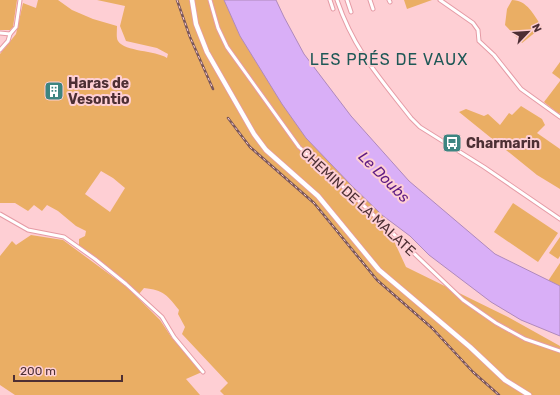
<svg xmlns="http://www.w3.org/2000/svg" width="560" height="395" viewBox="0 0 560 395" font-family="Rubik,sans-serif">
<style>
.green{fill:#eaae64;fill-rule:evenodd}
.water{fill:#d9aff7;stroke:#af89bc}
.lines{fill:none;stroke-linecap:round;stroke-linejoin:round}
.minor-casing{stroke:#e59ba5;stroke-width:5}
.secondary-casing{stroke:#e59ba5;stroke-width:6}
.minor{stroke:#fff;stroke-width:3}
.secondary{stroke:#fff;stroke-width:4.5}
.rail-casing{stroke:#77555a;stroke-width:2.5}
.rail{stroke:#fecfd4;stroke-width:1;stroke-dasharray:3;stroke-linecap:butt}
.labels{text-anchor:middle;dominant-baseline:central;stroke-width:4;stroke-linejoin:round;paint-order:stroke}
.poi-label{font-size:14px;font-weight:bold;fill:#4d2f34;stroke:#fecfd4;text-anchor:start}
.street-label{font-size:14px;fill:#4d2f34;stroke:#fecfd4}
.water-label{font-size:15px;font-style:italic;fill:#5e1a82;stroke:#fecfd4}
.quarter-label{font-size:16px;letter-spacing:1px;fill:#1e5856;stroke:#fecfd4}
</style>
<rect width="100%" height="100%" fill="#fecfd4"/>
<!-- green -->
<g class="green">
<polygon points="0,0 17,0 13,27 10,30 0,30"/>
<path d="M38,0H58L72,10L93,19L117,26C117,31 116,38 118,41C125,52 155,50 167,58L168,54L157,48L126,41L120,26L125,6L97,0H224L306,138L382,215L406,267L508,317L560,346V395H224L220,391L228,383L182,334L185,327L178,314L179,310C167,295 164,290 144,288L139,294L128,284L79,246V239L85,236L86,231L76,226L58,211L47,205L42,211L34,205L28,211L15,203H0V54L16,34L23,3L36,8ZM101,171L113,178L125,188L110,212L85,194Z"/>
<polygon points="404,0 432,0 407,9"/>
<path d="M512,0C527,0 534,15 542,27L522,43L505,25L507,9Z"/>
<polygon points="560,62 560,79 552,73"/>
<polygon points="560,81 560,113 559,114 544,102"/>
<polygon points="521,106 542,119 545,125 537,133 560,149 560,189 537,175 459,112 466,109 484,116 488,114 500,125 509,113 512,115"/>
<polygon points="513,203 558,233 538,262 494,232"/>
<polygon points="31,235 63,240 128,288 160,320 172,338 202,372 186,379 200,395 15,395 0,385 0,256 12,241 16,245"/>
<polygon points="560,237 560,256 558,259 549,253"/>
<polygon points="560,263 560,286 548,281"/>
</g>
<!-- water -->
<polygon class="water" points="224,0 276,0 284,17 304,54 351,116 409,181 495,254 560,286 560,336 521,320 491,302 429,255 410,236 382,215 352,186 306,138 282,104 240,36"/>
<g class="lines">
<defs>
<g id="minor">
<polyline points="210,0 218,28 227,47 299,147 361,203 463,300 496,323 525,339 560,351"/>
<polyline points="330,0 333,9"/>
<path d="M337,0C354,50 379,77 411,118L420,127L484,167L560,219"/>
<polyline points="347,0 351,12"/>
<polyline points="370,0 373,9"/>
<polyline points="389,0 390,2"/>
<polyline points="440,0 473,23 478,30 479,41 494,55 521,89 560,117"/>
<polyline points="0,33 10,34 16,27 20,0"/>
<polyline points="0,50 8,41 10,34"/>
<polyline points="0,214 28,230 64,237 95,259 126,284 162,317 174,337 203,372"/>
</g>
<polyline id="secondary" points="192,0 196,24 207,52 254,134 266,150 318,196 379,270 470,347 505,380 529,395"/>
</defs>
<!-- minor casing -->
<use href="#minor" class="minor-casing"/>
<!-- secondary casing -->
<use href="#secondary" class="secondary-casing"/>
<!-- minor -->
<use href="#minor" class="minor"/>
<!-- secondary -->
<use href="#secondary" class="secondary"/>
<defs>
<g id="rail">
<polyline points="177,0 190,37 213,89"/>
<polyline points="228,118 250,147 314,203 377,280 432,328 473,372 499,395"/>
</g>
</defs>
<!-- rail casing -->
<use href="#rail" class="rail-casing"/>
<!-- rail -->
<use href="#rail" class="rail"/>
</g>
<!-- icons -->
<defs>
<symbol id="building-square" viewBox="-11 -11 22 22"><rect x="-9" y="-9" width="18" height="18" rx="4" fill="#3d8581" stroke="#fecfd4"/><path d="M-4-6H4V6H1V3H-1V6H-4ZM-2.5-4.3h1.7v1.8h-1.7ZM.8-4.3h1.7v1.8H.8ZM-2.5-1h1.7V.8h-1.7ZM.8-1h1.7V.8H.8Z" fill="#fff"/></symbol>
<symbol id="bus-square" viewBox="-11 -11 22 22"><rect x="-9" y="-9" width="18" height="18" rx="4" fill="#3d8581" stroke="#fecfd4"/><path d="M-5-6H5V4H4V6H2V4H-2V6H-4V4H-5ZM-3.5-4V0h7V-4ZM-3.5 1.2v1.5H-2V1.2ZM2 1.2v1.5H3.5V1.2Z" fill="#fff"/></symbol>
</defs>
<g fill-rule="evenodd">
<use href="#building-square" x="43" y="80" width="22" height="22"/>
<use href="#bus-square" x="441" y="132" width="22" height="22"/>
</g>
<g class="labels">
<!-- poi labels -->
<g class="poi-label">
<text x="68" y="83">Haras de<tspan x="68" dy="16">Vesontio</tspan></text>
<text x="466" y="143">Charmarin</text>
</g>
<!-- street labels -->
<g class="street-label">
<text transform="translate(358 202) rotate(43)">CHEMIN DE LA MALATE</text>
</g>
<!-- water labels -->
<g class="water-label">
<text transform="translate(384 177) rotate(45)">Le Doubs</text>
</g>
<!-- quarter labels -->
<g class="quarter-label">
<text x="389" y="59">LES PRÉS DE VAUX</text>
</g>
</g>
<!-- north arrow -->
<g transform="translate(528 32) rotate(65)" stroke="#fecfd4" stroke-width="3" paint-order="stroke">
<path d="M0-3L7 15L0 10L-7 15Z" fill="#4d2f34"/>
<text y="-6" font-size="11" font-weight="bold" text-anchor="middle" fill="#4d2f34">N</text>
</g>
<!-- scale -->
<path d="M14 375v6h108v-6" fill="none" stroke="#4d2f34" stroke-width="2"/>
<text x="20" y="375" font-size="12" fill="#4d2f34" stroke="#fecfd4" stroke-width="3" paint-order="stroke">200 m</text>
</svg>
